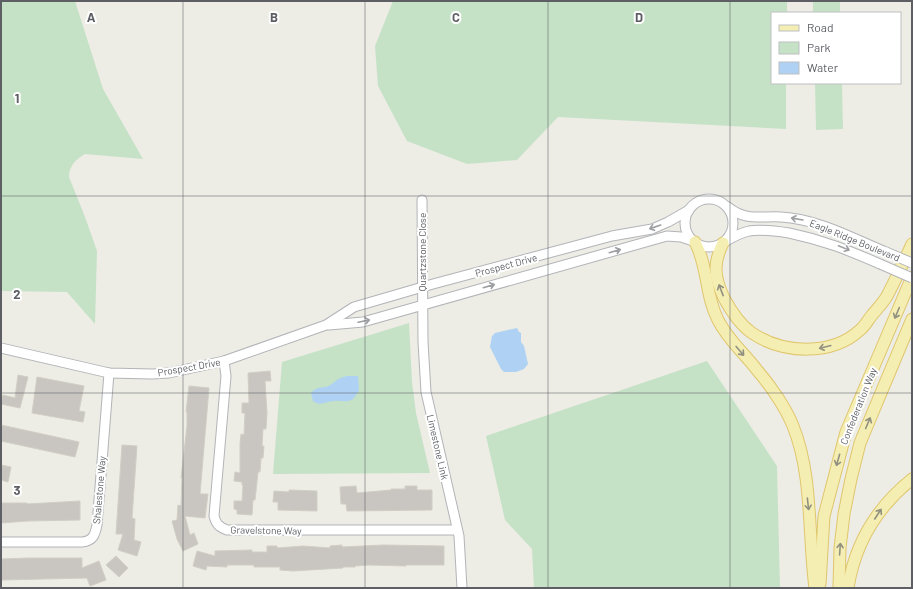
<svg xmlns="http://www.w3.org/2000/svg" width="913" height="589" viewBox="0 0 913 589" font-family="Barlow,sans-serif">
<style>
.green{fill:#c5e2c7}
.water{fill:#afd1f4}
.building{fill:#c9c6c2;stroke:#d1cec4}
.lines{fill:none;stroke-linecap:round;stroke-linejoin:round}
.minor-casing{stroke:#b2b4b8;stroke-width:11}
.major-casing{stroke:#dfc66c;stroke-width:13}
.minor{stroke:#fff;stroke-width:9}
.major{stroke:#f5eeb3;stroke-width:11}
.minor-bridge-casing{stroke:#b2b4b8;stroke-width:11;stroke-linecap:butt}
.minor-bridge{stroke:#fff;stroke-width:9}
.oneway{stroke:#9e9fa2}
.oneway2{stroke:#929180}
.grid{fill:none;stroke:#5d5f64;stroke-width:1;stroke-opacity:0.55}
.labels{text-anchor:middle;dominant-baseline:central;stroke-width:4;stroke-linejoin:round;paint-order:stroke}
.street-label{font-size:10px;fill:#5d5f64;stroke:#fff}
.grid-label{font-size:13px;text-anchor:middle;font-weight:bold;fill:#5d5f64;stroke:#fff;stroke-width:4;stroke-linejoin:round;paint-order:stroke}
</style>
<rect width="100%" height="100%" fill="#edece5"/>
<!-- green -->
<g class="green">
<path d="M1,1H75L103,89L143,159L85,154C76,159 69,166 69,177L85,217L97,251L95,324L67,292L1,291Z"/>
<polygon points="393,1 787,1 787,13 772,13 772,83 786,83 786,129 558,117 517,160 467,164 407,141 378,86 375,46"/>
<rect x="813" y="1" width="27" height="12"/>
<polygon points="815,83 842,83 843,129 816,130"/>
<polygon points="409,323 412,382 416,413 430,473 273,474 282,362"/>
<polygon points="707,361 777,466 780,588 534,588 532,549 505,520 486,436"/>
</g>
<!-- water -->
<g class="water">
<polygon points="517,328 519,332 521,333 521,342 524,346 528,364 524,369 516,372 504,372 501,369 490,347 492,336 495,333"/>
<path d="M347,376H358L359,391C357,393 355,397 353,399C347,403 341,400 334,401C326,401 320,407 313,401L311,393C316,387 320,388 326,387C333,385 336,378 347,376Z"/>
</g>
<!-- building -->
<g class="building">
<polygon points="270,371 271,381 265,381 267,413 266,429 263,429 262,446 264,446 263,458 261,458 260,472 258,472 255,500 253,500 252,515 237,514 237,510 234,509 234,501 242,501 243,485 242,485 242,482 234,481 235,472 240,473 240,444 241,434 244,435 245,413 242,413 242,403 249,403 248,373"/>
<polygon points="18,375 28,377 20,408 1,404 3,395 15,398"/>
<polygon points="37,377 84,386 79,411 85,412 83,422 32,413"/>
<polygon points="189,386 209,388 200,494 208,494 205,518 185,516 190,535 194,533 198,544 183,551 177,539 172,521 177,520 178,505 181,506 182,478 181,478 187,426 187,412 186,412"/>
<polygon points="1,425 79,442 75,457 1,441"/>
<polygon points="122,445 137,446 132,518 135,519 134,540 141,542 137,556 118,550 123,534 116,534"/>
<polygon points="1,465 11,467 8,482 1,480"/>
<polygon points="356,486 357,493 391,490 391,489 405,489 405,486 417,486 417,490 432,490 432,510 347,511 346,504 341,504 340,487"/>
<polygon points="289,490 317,491 317,511 278,510 278,502 273,502 274,491 289,492"/>
<polygon points="80,501 80,520 28,521 1,523 1,503 27,503 27,504"/>
<polygon points="342,545 342,547 383,545 444,546 444,565 406,565 406,566 369,565 355,566 355,567 343,567 343,568 293,571 280,570 280,567 254,567 254,565 227,565 227,567 207,566 206,570 193,566 197,551 215,556 215,551 252,550 252,552 267,552 267,546 277,546 277,548 303,546 330,548 330,546"/>
<polygon points="116,556 128,568 119,577 106,565"/>
<polygon points="28,558 82,558 82,568 99,561 106,580 90,586 87,578 1,580 1,559"/>
</g>
<g class="lines">
<defs>
<g id="minor">
<circle cx="709" cy="223" r="24"/>
<polyline points="422,200 423,342 426,392 459,536 462,588"/>
<path d="M728,207C745,221 760,216 781,217C818,219 852,238 886,252"/>
<path d="M726,241C733,237 740,233 749,231C762,229 776,231 789,233C823,240 848,250 880,264"/>
<polyline points="329,325 363,322 667,236 681,237 693,241"/>
<polyline points="1,348 109,373 152,374 169,373 224,361 326,325 354,307 433,284 612,236 652,229 668,222 689,210"/>
<path d="M224,361L226,376L214,516C216,524 219,527 227,530H457"/>
<path d="M1,542H82C93,541 95,535 97,525L109,373"/>
</g>
<g id="major">
<path d="M695,242C708,266 705,295 718,320C728,340 744,353 757,370C770,385 786,408 793,426C813,475 808,536 815,588"/>
<path d="M723,243C713,263 714,277 724,298C731,311 739,324 752,333C783,354 832,356 860,330C865,326 868,320 872,315C877,309 883,303 887,296C896,279 904,261 912,244"/>
<polyline points="820,584 824,516 846,432 912,277"/>
<polyline points="839,588 840,548 844,514 851,479 860,443 912,319"/>
<path d="M848,588C855,543 877,507 912,479"/>
</g>
</defs>
<!-- minor casing -->
<use href="#minor" class="minor-casing"/>
<!-- major casing -->
<use href="#major" class="major-casing"/>
<!-- minor -->
<use href="#minor" class="minor"/>
<!-- major -->
<use href="#major" class="major"/>
<defs>
<g id="minor-bridge">
<polyline points="886,252 912,263"/>
<polyline points="880,264 912,278"/>
</g>
</defs>
<!-- minor-bridge casing -->
<use href="#minor-bridge" class="minor-bridge-casing"/>
<!-- minor-bridge -->
<use href="#minor-bridge" class="minor-bridge"/>
</g>
<!-- one-way arrows -->
<defs><path id="oneway-shaft" d="M-6 0H5M1.5-3L5.5 0L1.5 3" fill="none" stroke-width="1.6" stroke-linecap="round" stroke-linejoin="round"/></defs>
<g class="oneway">
<use href="#oneway-shaft" transform="translate(797 219) rotate(-170)"/>
<use href="#oneway-shaft" transform="translate(655 227) rotate(161)"/>
<use href="#oneway-shaft" transform="translate(844 248) rotate(22)"/>
<use href="#oneway-shaft" transform="translate(615 251) rotate(-16)"/>
<use href="#oneway-shaft" transform="translate(489 286) rotate(-16)"/>
<use href="#oneway-shaft" transform="translate(364 321) rotate(-12)"/>
</g>
<g class="oneway2">
<use href="#oneway-shaft" transform="translate(721 290) rotate(-111)"/>
<use href="#oneway-shaft" transform="translate(897 313) rotate(113)"/>
<use href="#oneway-shaft" transform="translate(825 347) rotate(166)"/>
<use href="#oneway-shaft" transform="translate(740 351) rotate(49)"/>
<use href="#oneway-shaft" transform="translate(868 423) rotate(-67)"/>
<use href="#oneway-shaft" transform="translate(838 460) rotate(106)"/>
<use href="#oneway-shaft" transform="translate(808 504) rotate(84)"/>
<use href="#oneway-shaft" transform="translate(878 514) rotate(-57)"/>
<use href="#oneway-shaft" transform="translate(840 549) rotate(-86)"/>
</g>
<!-- grid -->
<path class="grid" d="M183,1V588M365,1V588M548,1V588M730,1V588M1,196H912M1,393H912"/>
<g class="labels">
<!-- street labels -->
<g class="street-label">
<text transform="translate(855 240) rotate(22)">Eagle Ridge Boulevard</text>
<text transform="translate(422 252) rotate(-90)">Quartzstone Close</text>
<text transform="translate(506 265) rotate(-15)">Prospect Drive</text>
<text transform="translate(189 367) rotate(-10)">Prospect Drive</text>
<text transform="translate(858 406) rotate(-68)">Confederation Way</text>
<text transform="translate(438 447) rotate(77)">Limestone Link</text>
<text transform="translate(99 490) rotate(-85)">Shalestone Way</text>
<text transform="translate(266 530) rotate(1)">Gravelstone Way</text>
</g>
</g>
<g class="grid-label">
<text x="91" y="22">A</text>
<text x="274" y="22">B</text>
<text x="456" y="22">C</text>
<text x="639" y="22">D</text>
<text x="17" y="103">1</text>
<text x="17" y="299">2</text>
<text x="17" y="495">3</text>
</g>
<!-- border -->
<rect width="913" height="589" fill="none" stroke="#5d5f64" stroke-width="4"/>
<!-- legend -->
<rect x="771" y="12" width="130" height="72" fill="#ffffff" stroke="#bebfc1"/>
<rect x="779" y="25" width="20" height="6" fill="#f5eeb3" stroke="#bebfc1"/>
<text x="807" y="32" font-size="12" fill="#5d5f64">Road</text>
<rect x="779" y="42" width="20" height="12" fill="#c5e2c7" stroke="#bebfc1"/>
<text x="807" y="52" font-size="12" fill="#5d5f64">Park</text>
<rect x="779" y="62" width="20" height="12" fill="#afd1f4" stroke="#bebfc1"/>
<text x="807" y="72" font-size="12" fill="#5d5f64">Water</text>
</svg>
